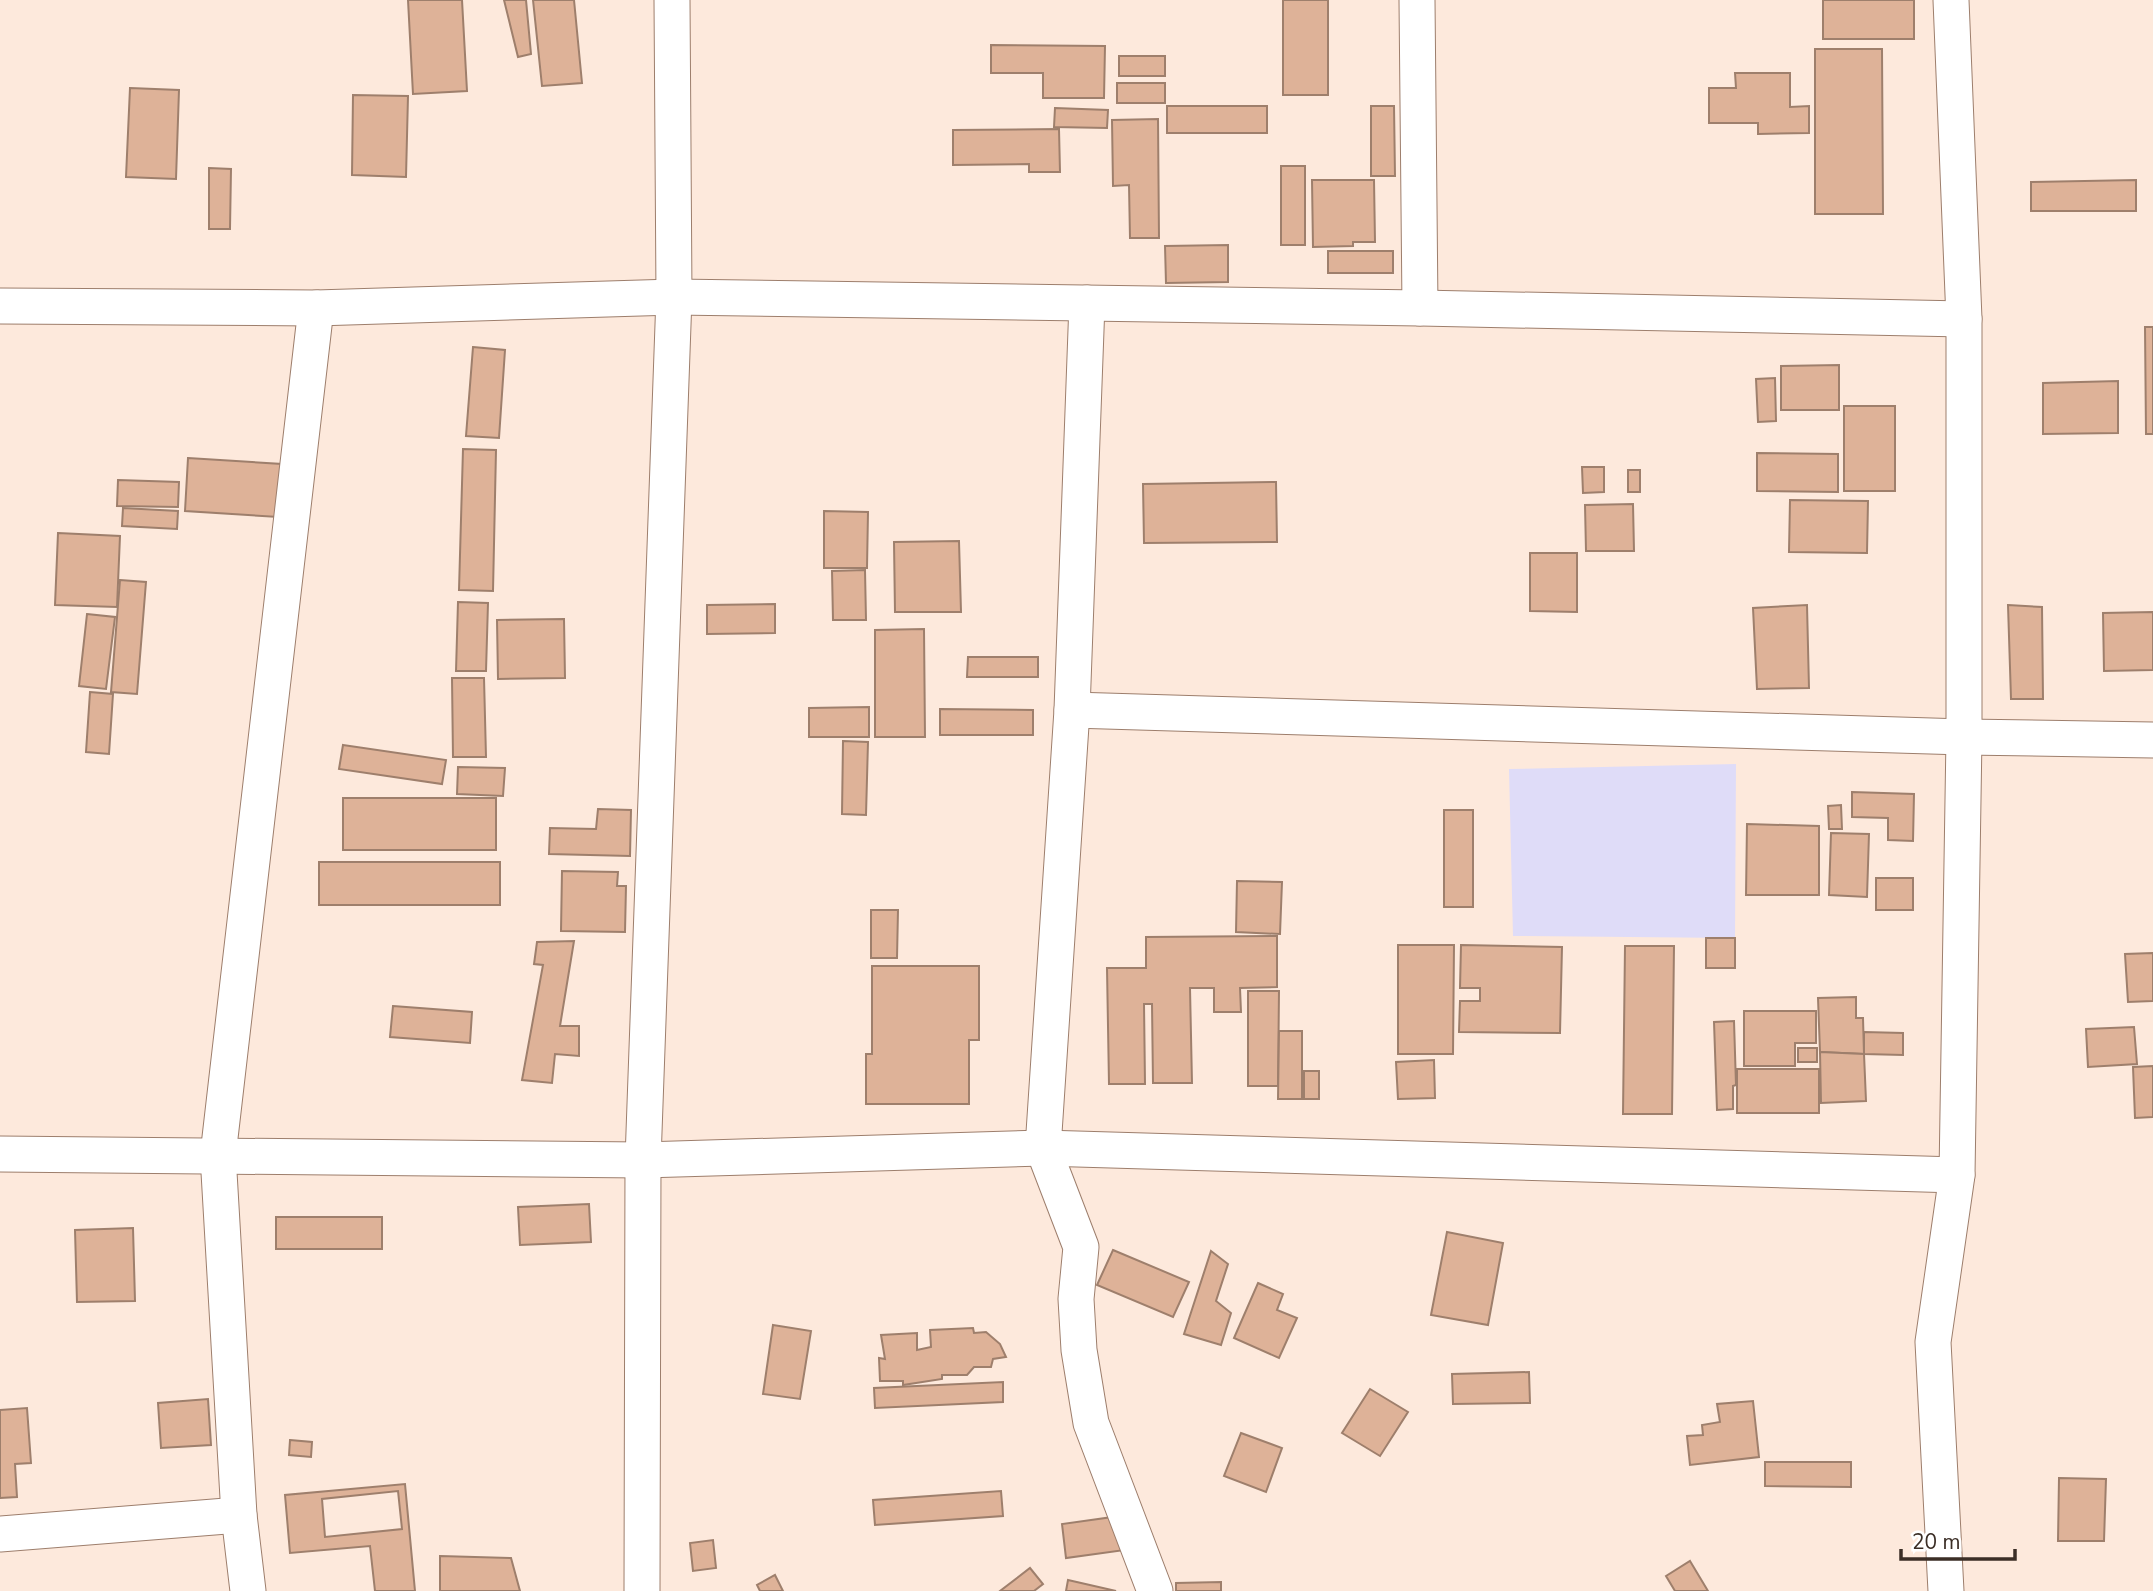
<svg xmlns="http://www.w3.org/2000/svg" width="2153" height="1591" viewBox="0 0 2153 1591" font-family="'Nunito Sans',sans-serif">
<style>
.green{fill:#dfdcf8}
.building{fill:#deb298;stroke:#9e7f6c;stroke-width:2;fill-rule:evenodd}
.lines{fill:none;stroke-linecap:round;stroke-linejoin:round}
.minor-casing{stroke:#9d7e6c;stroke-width:37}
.minor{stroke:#fff;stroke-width:35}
</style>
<rect width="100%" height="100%" fill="#fde9dc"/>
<!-- green -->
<polygon class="green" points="1736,764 1735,938 1513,936 1509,769"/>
<!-- building -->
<g class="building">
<polygon points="408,0 462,0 467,91 413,94"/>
<polygon points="504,0 526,0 531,54 518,57"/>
<polygon points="533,0 574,0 582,83 542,86"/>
<rect x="1283" y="0" width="45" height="95"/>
<rect x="1823" y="0" width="91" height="39"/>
<polygon points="991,45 1105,46 1104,98 1043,98 1043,73 991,73"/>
<polygon points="1815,49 1882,49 1883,214 1815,214"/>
<rect x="1119" y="56" width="46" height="20"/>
<polygon points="1735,73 1790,73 1790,107 1809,106 1809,133 1758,134 1758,123 1709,123 1709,88 1736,88"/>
<rect x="1117" y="83" width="48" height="20"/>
<polygon points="130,88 179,90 176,179 126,177"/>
<polygon points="353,95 408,96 406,177 352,175"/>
<rect x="1167" y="106" width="100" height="27"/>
<polygon points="1371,106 1394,106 1395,176 1371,176"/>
<polygon points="1055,108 1108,110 1107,128 1054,127"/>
<polygon points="1158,119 1159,238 1130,238 1129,185 1113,186 1112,120"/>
<polygon points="1059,129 1060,172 1029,172 1029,164 953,165 953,130"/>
<rect x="1281" y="166" width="24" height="79"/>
<polygon points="209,168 231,169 230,229 209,229"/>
<polygon points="1312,180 1374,180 1375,242 1353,242 1353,246 1313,247"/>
<polygon points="2136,180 2136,211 2031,211 2031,182"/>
<polygon points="1228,245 1228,282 1166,283 1165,246"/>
<rect x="1328" y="251" width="65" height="22"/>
<polygon points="2145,327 2153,327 2153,434 2146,434"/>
<polygon points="473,347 505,350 499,438 466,436"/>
<polygon points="1839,365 1839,410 1781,410 1781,366"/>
<polygon points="1775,378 1776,421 1758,422 1756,379"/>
<polygon points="2118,381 2118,433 2043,434 2043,383"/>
<rect x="1844" y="406" width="51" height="85"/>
<polygon points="463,449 496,450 493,591 459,590"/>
<polygon points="1757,453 1838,454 1838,492 1757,491"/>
<polygon points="188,458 282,464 278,517 185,511"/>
<polygon points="1582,467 1604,467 1604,492 1583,493"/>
<rect x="1628" y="470" width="12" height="22"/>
<polygon points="118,480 179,482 178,507 117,506"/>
<polygon points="1276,482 1277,542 1144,543 1143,484"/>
<polygon points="1790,500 1868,501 1867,553 1789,552"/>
<polygon points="1633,504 1634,551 1586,551 1585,505"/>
<polygon points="123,508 178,511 177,529 122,526"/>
<polygon points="824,511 868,512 867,568 824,568"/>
<polygon points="58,533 120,536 117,607 55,605"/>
<polygon points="959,541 961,612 895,612 894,542"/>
<polygon points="1530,553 1577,553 1577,612 1530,611"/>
<polygon points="865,570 866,620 833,620 832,571"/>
<polygon points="120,580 146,582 137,694 111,692"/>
<polygon points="458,602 488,603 486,671 456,671"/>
<polygon points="775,604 775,633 707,634 707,605"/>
<polygon points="1807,605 1809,688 1757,689 1753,608"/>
<polygon points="2008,605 2042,607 2043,699 2011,699"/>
<polygon points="2153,612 2153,670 2104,671 2103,613"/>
<polygon points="87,614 115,617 106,689 79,686"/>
<polygon points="564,619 565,678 498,679 497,620"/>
<polygon points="924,629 925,737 875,737 875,630"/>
<polygon points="968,657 1038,657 1038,677 967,677"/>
<polygon points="452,678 484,678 486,757 453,757"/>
<polygon points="90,692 113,694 109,754 86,752"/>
<polygon points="869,707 869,737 809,737 809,708"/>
<polygon points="940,709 1033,710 1033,735 940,735"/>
<polygon points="843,741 868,742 866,815 842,814"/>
<polygon points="343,745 446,760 442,784 339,769"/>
<polygon points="458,767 505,768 503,796 457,794"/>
<polygon points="1852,792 1914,794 1913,841 1888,840 1888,818 1852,817"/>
<rect x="343" y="798" width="153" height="52"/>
<polygon points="1841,805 1842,829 1829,829 1828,806"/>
<polygon points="598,809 631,810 630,856 549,854 550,828 596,829"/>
<rect x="1444" y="810" width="29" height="97"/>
<polygon points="1747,824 1819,826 1819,895 1746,895"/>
<polygon points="1831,833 1869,834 1867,897 1829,895"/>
<rect x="319" y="862" width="181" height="43"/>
<polygon points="562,871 618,872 617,886 626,886 625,932 561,931"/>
<rect x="1876" y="878" width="37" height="32"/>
<polygon points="1237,881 1282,882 1280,934 1236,932"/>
<polygon points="871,910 898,910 897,958 871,958"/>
<polygon points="1277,936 1277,987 1240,988 1241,1012 1214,1012 1214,988 1190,988 1192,1083 1153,1083 1152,1004 1144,1004 1145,1084 1109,1084 1107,968 1146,968 1146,937"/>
<rect x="1706" y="938" width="29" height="30"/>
<polygon points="574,941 560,1026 579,1026 579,1056 555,1054 552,1083 522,1080 543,965 534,964 537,942"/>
<polygon points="1398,945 1454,945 1453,1054 1398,1054"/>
<polygon points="1461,945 1562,947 1560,1033 1459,1032 1460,1001 1480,1001 1480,988 1460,988"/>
<polygon points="1625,946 1674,946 1672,1114 1623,1114"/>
<polygon points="2153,953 2153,1001 2128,1002 2125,954"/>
<polygon points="872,966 979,966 979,1040 969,1040 969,1104 866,1104 866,1054 872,1054"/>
<polygon points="1248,991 1279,991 1278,1086 1248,1086"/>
<polygon points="1856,997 1856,1018 1863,1018 1864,1054 1820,1052 1818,998"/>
<polygon points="393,1006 472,1012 470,1043 390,1037"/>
<polygon points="1744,1011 1816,1011 1816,1043 1795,1043 1795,1066 1744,1066"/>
<polygon points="1734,1021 1736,1085 1733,1086 1733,1109 1717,1110 1714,1022"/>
<polygon points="2134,1027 2137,1064 2088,1067 2086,1029"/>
<polygon points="1279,1031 1302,1031 1302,1099 1278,1099"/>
<polygon points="1864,1032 1903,1033 1903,1055 1864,1054"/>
<rect x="1798" y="1048" width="19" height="14"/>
<polygon points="1820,1052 1864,1054 1866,1101 1821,1103"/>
<polygon points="1434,1060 1435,1098 1398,1099 1396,1062"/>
<polygon points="2153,1066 2153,1117 2135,1118 2133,1067"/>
<rect x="1737" y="1069" width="82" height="44"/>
<rect x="1304" y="1071" width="15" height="28"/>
<polygon points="589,1204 591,1242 520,1245 518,1207"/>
<rect x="276" y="1217" width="106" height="32"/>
<polygon points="133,1228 135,1301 77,1302 75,1230"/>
<polygon points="1447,1232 1503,1243 1488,1325 1431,1315"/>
<polygon points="1113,1250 1189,1282 1173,1317 1097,1285"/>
<polygon points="1211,1251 1228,1264 1216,1301 1231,1313 1221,1345 1184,1334"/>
<polygon points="1258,1283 1283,1294 1277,1310 1297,1318 1279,1358 1234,1338"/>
<polygon points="773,1325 811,1331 800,1399 763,1394"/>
<polygon points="973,1328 974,1333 986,1332 1000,1344 1006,1357 993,1359 991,1367 974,1367 967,1375 942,1375 942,1379 903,1385 903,1381 880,1381 879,1358 885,1359 881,1335 917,1333 917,1350 931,1347 930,1330"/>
<polygon points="1529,1372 1530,1403 1453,1404 1452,1374"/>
<polygon points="1003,1382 1003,1402 875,1408 874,1388"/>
<polygon points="1370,1389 1408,1412 1380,1456 1342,1433"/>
<polygon points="208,1399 211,1445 161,1448 158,1403"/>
<polygon points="1753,1401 1759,1457 1690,1465 1687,1436 1703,1435 1702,1425 1720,1422 1717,1404"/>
<polygon points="27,1408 31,1463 15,1464 17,1497 0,1498 0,1410"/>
<polygon points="1241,1433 1282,1448 1266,1492 1224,1476"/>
<polygon points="290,1440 312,1442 311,1457 289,1455"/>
<polygon points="1765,1462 1851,1462 1851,1487 1765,1486"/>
<polygon points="2059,1478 2106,1479 2104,1541 2058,1541"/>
<path d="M405,1484L415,1591H375L370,1546L290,1553L285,1495ZM398,1491L402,1529L325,1537L322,1499Z"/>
<polygon points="1001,1491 1003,1516 875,1525 873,1500"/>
<polygon points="1120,1516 1125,1550 1066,1558 1062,1524"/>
<polygon points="713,1540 716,1568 693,1571 690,1543"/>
<polygon points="440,1556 511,1558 520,1591 440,1591"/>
<polygon points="1690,1561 1708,1591 1675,1591 1666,1576"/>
<polygon points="1030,1568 1043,1584 1034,1591 1000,1591"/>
<polygon points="775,1575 783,1591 760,1591 757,1585"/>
<polygon points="1068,1580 1116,1591 1066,1591"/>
<polygon points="1221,1582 1221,1591 1176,1591 1176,1583"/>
</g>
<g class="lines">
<defs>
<g id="minor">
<polyline points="1417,0 1420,308"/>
<polyline points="1087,303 1072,710 1043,1148 1081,1247 1076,1299 1079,1350 1091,1423 1155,1591"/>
<polyline points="0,306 316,308 674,297 1420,308 1964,319"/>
<polyline points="1072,710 1964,737 2153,740"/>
<polyline points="0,1154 643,1160 1043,1148 1957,1175"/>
<polyline points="0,1534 239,1515"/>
<polyline points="248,1591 239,1515 218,1155 316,308"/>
<polyline points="642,1591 643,1160 674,297 672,0"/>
<polyline points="1946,1591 1933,1342 1957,1175 1964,737 1964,319 1951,0"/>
</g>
</defs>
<!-- minor casing -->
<use href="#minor" class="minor-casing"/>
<!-- minor -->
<use href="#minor" class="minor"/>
</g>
<!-- scale -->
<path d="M1901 1549v10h114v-10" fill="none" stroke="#3b2e26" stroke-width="3.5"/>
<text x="1912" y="1549" font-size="21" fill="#3b2e26" stroke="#ffffff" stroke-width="5" paint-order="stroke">20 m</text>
</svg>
